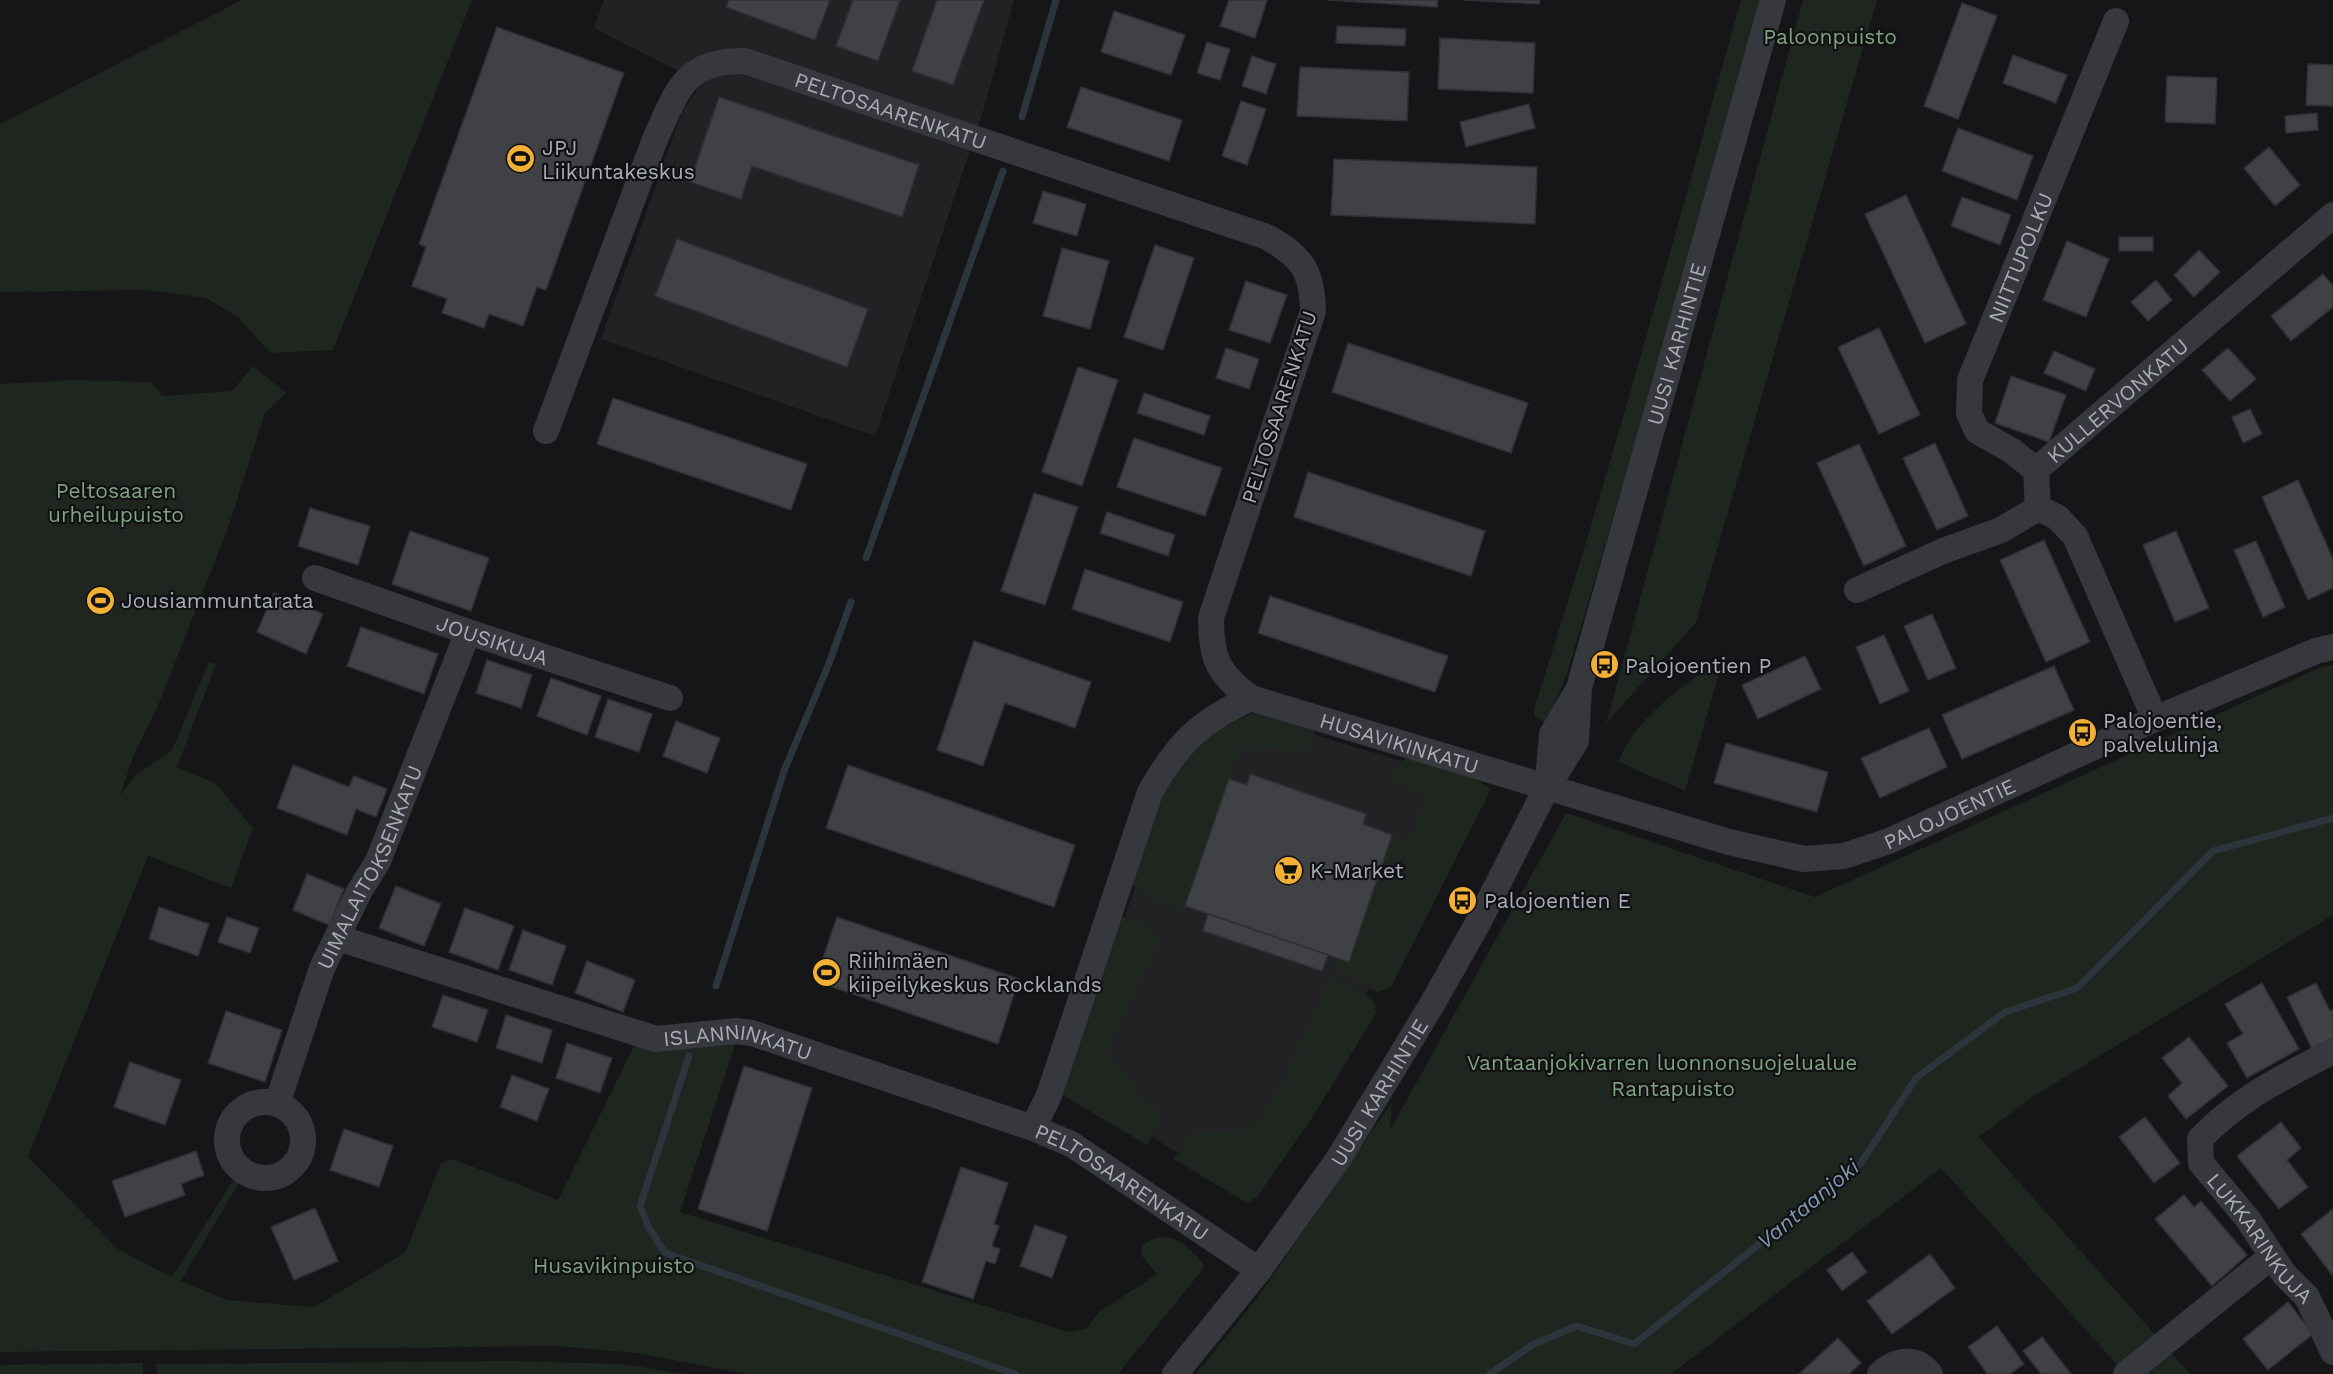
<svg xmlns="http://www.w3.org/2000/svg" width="2333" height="1374" viewBox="0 0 2333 1374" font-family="'Work Sans',sans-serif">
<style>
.built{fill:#222225}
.green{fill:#1e261f}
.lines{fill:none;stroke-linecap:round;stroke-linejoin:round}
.stream{stroke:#2c353c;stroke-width:7}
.building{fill:#404145;stroke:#303034;stroke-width:1.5}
.minor{stroke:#37383d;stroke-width:26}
.labels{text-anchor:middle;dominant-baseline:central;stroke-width:4.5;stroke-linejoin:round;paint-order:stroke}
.park-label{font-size:21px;fill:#7fa381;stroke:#111113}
.street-label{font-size:21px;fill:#a8adb8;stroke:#111113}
.poi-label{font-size:21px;fill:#a8adb8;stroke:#111113;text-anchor:start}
.water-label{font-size:22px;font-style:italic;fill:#7f9bb3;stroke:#111113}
</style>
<rect width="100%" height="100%" fill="#161618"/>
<!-- built -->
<g class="built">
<polygon points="604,0 1014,0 984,108 875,436 601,339 682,112 702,83 594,28"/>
<polygon points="1248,715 1485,786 1250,1198 1066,1083 1173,781"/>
</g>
<!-- green -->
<g class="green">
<polygon points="242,0 472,0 333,350 270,353 238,317 206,298 145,290 0,292 0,124"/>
<path d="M1741,0H1760L1659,365L1567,673L1547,723L1535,717L1534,709C1610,474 1674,237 1741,0Z"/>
<polygon points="1803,0 1877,0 1696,622 1606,724"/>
<path d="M253,366L286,393L265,413L226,534L157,708L134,755L120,795L136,775L172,750L209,662L216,664L177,767L216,784L253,828L231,888L148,856L28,1157L119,1250L172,1277L236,1176L241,1179L181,1281L227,1300L314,1307L405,1253L441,1163L453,1159L558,1200L634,1046L661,1049L736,1042L680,1212L1069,1332L1087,1328L1099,1312L1157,1274L1141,1255L1143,1245C1167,1226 1186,1244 1203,1263V1269L1118,1374H748L636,1353L557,1346L0,1352V384L77,380L151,382L163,396L232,391Z"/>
<path d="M1723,659L1685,791L1619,762C1628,725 1691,677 1723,659Z"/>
<polygon points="2333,665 2333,915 2037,1094 1979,1137 2190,1374 2125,1374 1941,1168 1671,1374 1196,1374 1258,1297 1392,1102 1390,1130 1566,813 1815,897 2319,668"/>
<path d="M1252,713L1266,714L1316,728L1308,756L1276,748L1240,751L1185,912L1141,893L1132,884C1145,845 1156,784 1185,755C1199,740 1233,721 1252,713Z"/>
<polygon points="1408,757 1468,774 1491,789 1391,987 1378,992 1332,969 1335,957 1349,962 1392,835 1410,840 1425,795 1392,781 1397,764"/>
<path d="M1121,917C1140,920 1148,924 1159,941L1107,1051L1138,1092L1159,1112V1123L1147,1145L1061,1094Z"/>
<polygon points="1330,978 1370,997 1375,1003 1376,1013 1314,1115 1257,1197 1249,1202 1240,1199 1173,1159 1194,1132 1233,1133 1247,1128 1265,1112 1287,1072"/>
<polygon points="511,1361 623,1364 683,1374 157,1374 156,1364"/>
<polygon points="143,1363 143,1374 0,1374 0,1365"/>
</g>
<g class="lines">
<!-- stream -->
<g class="stream">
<polyline points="1022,117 1056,0"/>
<polyline points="866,558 1003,171"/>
<polyline points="716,986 784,771 828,666 851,602"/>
<polyline points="689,1056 640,1206 649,1228 665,1253 1015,1374"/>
<polyline points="1490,1374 1532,1345 1577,1326 1634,1344 1861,1163 1916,1078 2005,1012 2077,988 2213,851 2333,818"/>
</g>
</g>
<!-- building -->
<g class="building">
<polygon points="729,0 830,0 815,40 726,7"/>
<polygon points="853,0 900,0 878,61 836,46"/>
<polygon points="937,0 984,0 953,85 912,71"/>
<polygon points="1229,0 1267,0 1255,38 1220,26"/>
<polygon points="1328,0 1438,0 1437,7"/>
<polygon points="1463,0 1540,0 1539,4"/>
<polygon points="1962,3 1997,16 1958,119 1924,106"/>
<polygon points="1114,11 1185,35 1171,75 1101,52"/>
<polygon points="1337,26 1406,29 1405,46 1336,43"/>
<polygon points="497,27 624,73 546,290 537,287 523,326 489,314 484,328 442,313 447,299 412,286 426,247 419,244"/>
<polygon points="1440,38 1535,43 1533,93 1438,89"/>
<polygon points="1207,42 1230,49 1220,80 1197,73"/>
<polygon points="2013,55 2067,75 2056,103 2003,83"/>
<polygon points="1252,56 1276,64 1266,94 1242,86"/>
<polygon points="2308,64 2333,65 2333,106 2306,105"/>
<polygon points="1300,67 1409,72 1407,121 1297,116"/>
<polygon points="2167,76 2217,78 2215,124 2165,122"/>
<polygon points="1081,87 1182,120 1169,161 1067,127"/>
<polygon points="719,97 919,165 902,217 752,166 741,199 690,182"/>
<polygon points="1241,101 1266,109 1247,165 1222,156"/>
<polygon points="1529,104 1535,128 1466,147 1460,122"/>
<polygon points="2317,113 2318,130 2286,133 2285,116"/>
<polygon points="1958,128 2033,156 2017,200 1942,171"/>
<polygon points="2269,147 2300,185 2275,206 2244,168"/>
<polygon points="1334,159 1537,167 1535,224 1331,215"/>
<polygon points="1043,191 1086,204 1077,236 1033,223"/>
<polygon points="1906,195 1966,324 1925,343 1865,214"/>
<polygon points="1962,197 2011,215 2000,245 1951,226"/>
<rect x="2119" y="237" width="34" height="14"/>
<polygon points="677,239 868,309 847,367 655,296"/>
<polygon points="2067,241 2109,259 2086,317 2043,300"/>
<polygon points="1155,245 1194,258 1163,350 1124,337"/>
<polygon points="1062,248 1109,261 1090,329 1043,316"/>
<polygon points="2199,250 2220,272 2194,297 2174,275"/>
<polygon points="2323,274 2333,286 2333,307 2291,341 2271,316"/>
<polygon points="2156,280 2172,300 2148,321 2131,302"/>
<polygon points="1246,281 1287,295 1270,343 1229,330"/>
<polygon points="1879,328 1920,415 1879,434 1838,347"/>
<polygon points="1348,343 1528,403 1511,453 1332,392"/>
<polygon points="1226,348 1259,359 1249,389 1216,378"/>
<polygon points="2228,348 2256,379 2230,401 2202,370"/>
<polygon points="2054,351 2095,369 2086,391 2044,373"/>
<polygon points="1078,367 1118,380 1082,486 1042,472"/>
<polygon points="2011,376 2066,395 2049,442 1995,423"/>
<polygon points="1144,393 1210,416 1204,435 1137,413"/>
<polygon points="613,398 807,464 791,510 597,444"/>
<polygon points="2250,409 2262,434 2243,443 2232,417"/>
<polygon points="1134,438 1222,468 1205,516 1117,487"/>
<polygon points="1935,443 1968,516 1937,530 1903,458"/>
<polygon points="1859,444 1906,546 1864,566 1817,463"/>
<polygon points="1308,472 1485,531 1471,576 1294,517"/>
<polygon points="2298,480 2333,559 2333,588 2308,600 2262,497"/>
<polygon points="1034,493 1078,507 1045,605 1001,591"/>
<polygon points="310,508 370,526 358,565 298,546"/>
<polygon points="1107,512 1175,535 1168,556 1100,533"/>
<polygon points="410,531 489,558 471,611 392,584"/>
<polygon points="2176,531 2209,608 2175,622 2143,545"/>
<polygon points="2044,540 2090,642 2046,662 2000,560"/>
<polygon points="2256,541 2285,607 2263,617 2234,550"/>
<polygon points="1085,569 1183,602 1170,642 1072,609"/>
<polygon points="274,593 323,614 306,654 257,632"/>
<polygon points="1270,596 1448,656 1435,692 1258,633"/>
<polygon points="1932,614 1956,668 1928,680 1904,626"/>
<polygon points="361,627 438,654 424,694 347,666"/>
<polygon points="1884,635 1909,691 1880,704 1856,647"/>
<polygon points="974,641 1091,682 1075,728 1005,703 983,766 937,750"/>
<polygon points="1805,656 1821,689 1758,719 1742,685"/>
<polygon points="487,660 532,675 521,708 476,693"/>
<polygon points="2054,666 2074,710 1962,759 1942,715"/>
<polygon points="551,678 601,696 587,735 537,716"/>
<polygon points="608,699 652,714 639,752 595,737"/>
<polygon points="676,721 720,738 707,773 663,756"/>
<polygon points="1929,728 1947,767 1880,798 1861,758"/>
<polygon points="1726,743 1828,772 1817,812 1714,783"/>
<polygon points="293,765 349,787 354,776 387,789 376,817 356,809 347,835 277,808"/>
<polygon points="848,765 1075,845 1054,907 826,828"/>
<polygon points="1250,774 1366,814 1363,824 1392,835 1349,962 1185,906 1229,779 1247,785"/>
<polygon points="307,874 344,889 329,925 293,910"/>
<polygon points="396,886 441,904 424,946 379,928"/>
<polygon points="159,907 209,924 198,956 149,939"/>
<polygon points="465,908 514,926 498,970 449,952"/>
<polygon points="1208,914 1328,955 1322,971 1203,931"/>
<polygon points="227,917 259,928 250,953 218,942"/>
<polygon points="837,917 1019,979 998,1044 815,981"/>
<polygon points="523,930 566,946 552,985 509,970"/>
<polygon points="587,961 635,980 623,1012 575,993"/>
<polygon points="2262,983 2299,1049 2247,1078 2227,1043 2243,1034 2225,1004"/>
<polygon points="2316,983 2330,1011 2333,1010 2333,1038 2312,1049 2287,997"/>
<polygon points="443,995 488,1010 477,1042 432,1027"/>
<polygon points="226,1011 282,1030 265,1082 208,1063"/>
<polygon points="506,1015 552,1030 542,1063 496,1048"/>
<polygon points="2189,1037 2228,1086 2186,1119 2168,1096 2182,1083 2162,1058"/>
<polygon points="567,1043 612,1058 600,1093 556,1078"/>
<polygon points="130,1062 181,1080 165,1125 114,1107"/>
<polygon points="744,1066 812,1088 767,1231 698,1209"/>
<polygon points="512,1075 549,1089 537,1121 500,1107"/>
<polygon points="2145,1117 2180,1163 2154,1183 2119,1137"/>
<polygon points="2281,1122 2301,1148 2287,1160 2308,1187 2279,1209 2237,1156"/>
<polygon points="344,1129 393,1146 379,1187 330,1170"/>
<polygon points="196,1151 204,1175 181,1184 185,1195 125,1217 112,1181"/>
<polygon points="961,1167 1008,1183 994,1224 999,1226 992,1246 1000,1249 995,1264 986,1261 973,1299 922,1282"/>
<polygon points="2184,1195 2194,1207 2201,1201 2247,1255 2212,1286 2155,1219"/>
<polygon points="315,1208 338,1261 294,1280 271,1227"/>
<polygon points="2333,1209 2333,1276 2301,1234"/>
<polygon points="1035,1225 1067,1236 1052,1278 1020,1266"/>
<polygon points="1852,1252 1867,1272 1842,1291 1827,1270"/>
<polygon points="1930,1254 1955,1288 1892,1334 1867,1301"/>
<polygon points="2288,1302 2313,1334 2268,1370 2243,1339"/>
<polygon points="1997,1326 2024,1364 2010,1374 1987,1374 1968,1347"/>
<polygon points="2042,1337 2071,1374 2041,1374 2023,1351"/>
<polygon points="1838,1338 1861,1363 1849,1374 1799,1374"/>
</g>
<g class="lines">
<!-- minor -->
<g class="minor">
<path id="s1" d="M546,431L655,139C678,90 684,60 745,61L1267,237C1302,257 1312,270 1313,311L1211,618C1211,659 1218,674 1251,698L1729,842L1804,859L1844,856L1889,841L2155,719L2316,651L2333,647"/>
<path id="s2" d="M2036,470L2012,451L1977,431L1969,413L1970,380L2116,21"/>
<path id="s3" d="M315,578L468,632L670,698"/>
<polyline points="1857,590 1943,551 2001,530 2038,508"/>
<path id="s4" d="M2155,719L2075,536L2057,517L2038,508L2036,470L2333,215"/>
<polyline points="1548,780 1552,734 1577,692"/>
<path id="s5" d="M338,938L656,1039L736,1031L752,1033L1033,1128L1071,1144L1259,1270"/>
<path id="s6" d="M2333,1051C2282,1078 2240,1097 2200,1139L2201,1163L2247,1218L2284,1274L2307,1297L2333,1352"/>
<circle cx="265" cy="1140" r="38"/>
<path id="s7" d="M277,1104L322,968L359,892L378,861L468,632"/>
<path d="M1033,1128L1049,1095L1150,792C1178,743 1199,722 1251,698"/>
<path id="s8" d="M1175,1374L1259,1270L1339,1158L1431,1006L1478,923L1547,787L1576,741L1579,688L1773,0"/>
<path d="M1880,1374C1896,1359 1915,1356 1930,1374"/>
<polyline points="2126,1374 2272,1256"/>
</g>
</g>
<!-- icons -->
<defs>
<symbol id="stadium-disc" viewBox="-11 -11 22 22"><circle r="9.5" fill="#f2b134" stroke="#111113"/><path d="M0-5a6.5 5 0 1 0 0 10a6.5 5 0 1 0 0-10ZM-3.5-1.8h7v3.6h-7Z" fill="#111"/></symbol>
<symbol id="bus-disc" viewBox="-11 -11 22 22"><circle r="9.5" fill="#f2b134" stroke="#111113"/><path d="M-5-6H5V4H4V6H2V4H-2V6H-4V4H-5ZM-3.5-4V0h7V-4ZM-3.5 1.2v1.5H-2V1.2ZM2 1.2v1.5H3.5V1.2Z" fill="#111"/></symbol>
<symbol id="supermarket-disc" viewBox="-11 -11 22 22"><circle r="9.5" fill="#f2b134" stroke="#111113"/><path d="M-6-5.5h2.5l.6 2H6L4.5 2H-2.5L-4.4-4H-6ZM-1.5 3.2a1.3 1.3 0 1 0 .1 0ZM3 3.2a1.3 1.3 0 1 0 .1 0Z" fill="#111"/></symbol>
</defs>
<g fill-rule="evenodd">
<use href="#stadium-disc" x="504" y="142" width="33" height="33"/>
<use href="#stadium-disc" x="84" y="584" width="33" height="33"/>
<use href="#bus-disc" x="1588" y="648" width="33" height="33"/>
<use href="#bus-disc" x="2066" y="716" width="33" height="33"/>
<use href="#supermarket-disc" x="1272" y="854" width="33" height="33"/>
<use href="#bus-disc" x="1446" y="884" width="33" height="33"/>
<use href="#stadium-disc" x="810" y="956" width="33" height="33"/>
</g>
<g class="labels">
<!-- park labels -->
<g class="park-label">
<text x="1830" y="36">Paloonpuisto</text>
<text x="116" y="490">Peltosaaren<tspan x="116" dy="24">urheilupuisto</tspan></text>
<text x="1662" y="1062">Vantaanjokivarren luonnonsuojelualue</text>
<text x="1673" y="1088">Rantapuisto</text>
<text x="614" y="1265">Husavikinpuisto</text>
</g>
<!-- street labels -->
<g class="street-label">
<text stroke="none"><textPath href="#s1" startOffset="596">PELTOSAARENKATU</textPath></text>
<text stroke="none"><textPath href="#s2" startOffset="256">NIITTUPOLKU</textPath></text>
<text stroke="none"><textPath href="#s8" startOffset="1162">UUSI KARHINTIE</textPath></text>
<text stroke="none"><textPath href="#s4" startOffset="392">KULLERVONKATU</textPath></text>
<text transform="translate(1279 407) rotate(-72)">PELTOSAARENKATU</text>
<text stroke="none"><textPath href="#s3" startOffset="188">JOUSIKUJA</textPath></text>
<text stroke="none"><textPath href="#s1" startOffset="1659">HUSAVIKINKATU</textPath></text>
<text stroke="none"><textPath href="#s1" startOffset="2234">PALOJOENTIE</textPath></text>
<text stroke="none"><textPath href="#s7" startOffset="255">UIMALAITOKSENKATU</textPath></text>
<text stroke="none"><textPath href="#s5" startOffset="417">ISLANNINKATU</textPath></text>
<text stroke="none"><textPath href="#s8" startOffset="348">UUSI KARHINTIE</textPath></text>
<text stroke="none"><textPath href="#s5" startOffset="831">PELTOSAARENKATU</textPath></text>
<text stroke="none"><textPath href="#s6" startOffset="280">LUKKARINKUJA</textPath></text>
</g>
<!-- poi labels -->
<g class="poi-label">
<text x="542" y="147">JPJ<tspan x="542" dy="24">Liikuntakeskus</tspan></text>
<text x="121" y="600">Jousiammuntarata</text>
<text x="1625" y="665">Palojoentien P</text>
<text x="2103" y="720">Palojoentie,<tspan x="2103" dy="24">palvelulinja</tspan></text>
<text x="1310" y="870">K-Market</text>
<text x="1484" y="900">Palojoentien E</text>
<text x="848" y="960">Riihimäen<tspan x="848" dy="24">kiipeilykeskus Rocklands</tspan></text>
</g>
<!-- water labels -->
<g class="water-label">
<text transform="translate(1808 1204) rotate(-40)">Vantaanjoki</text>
</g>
</g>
</svg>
